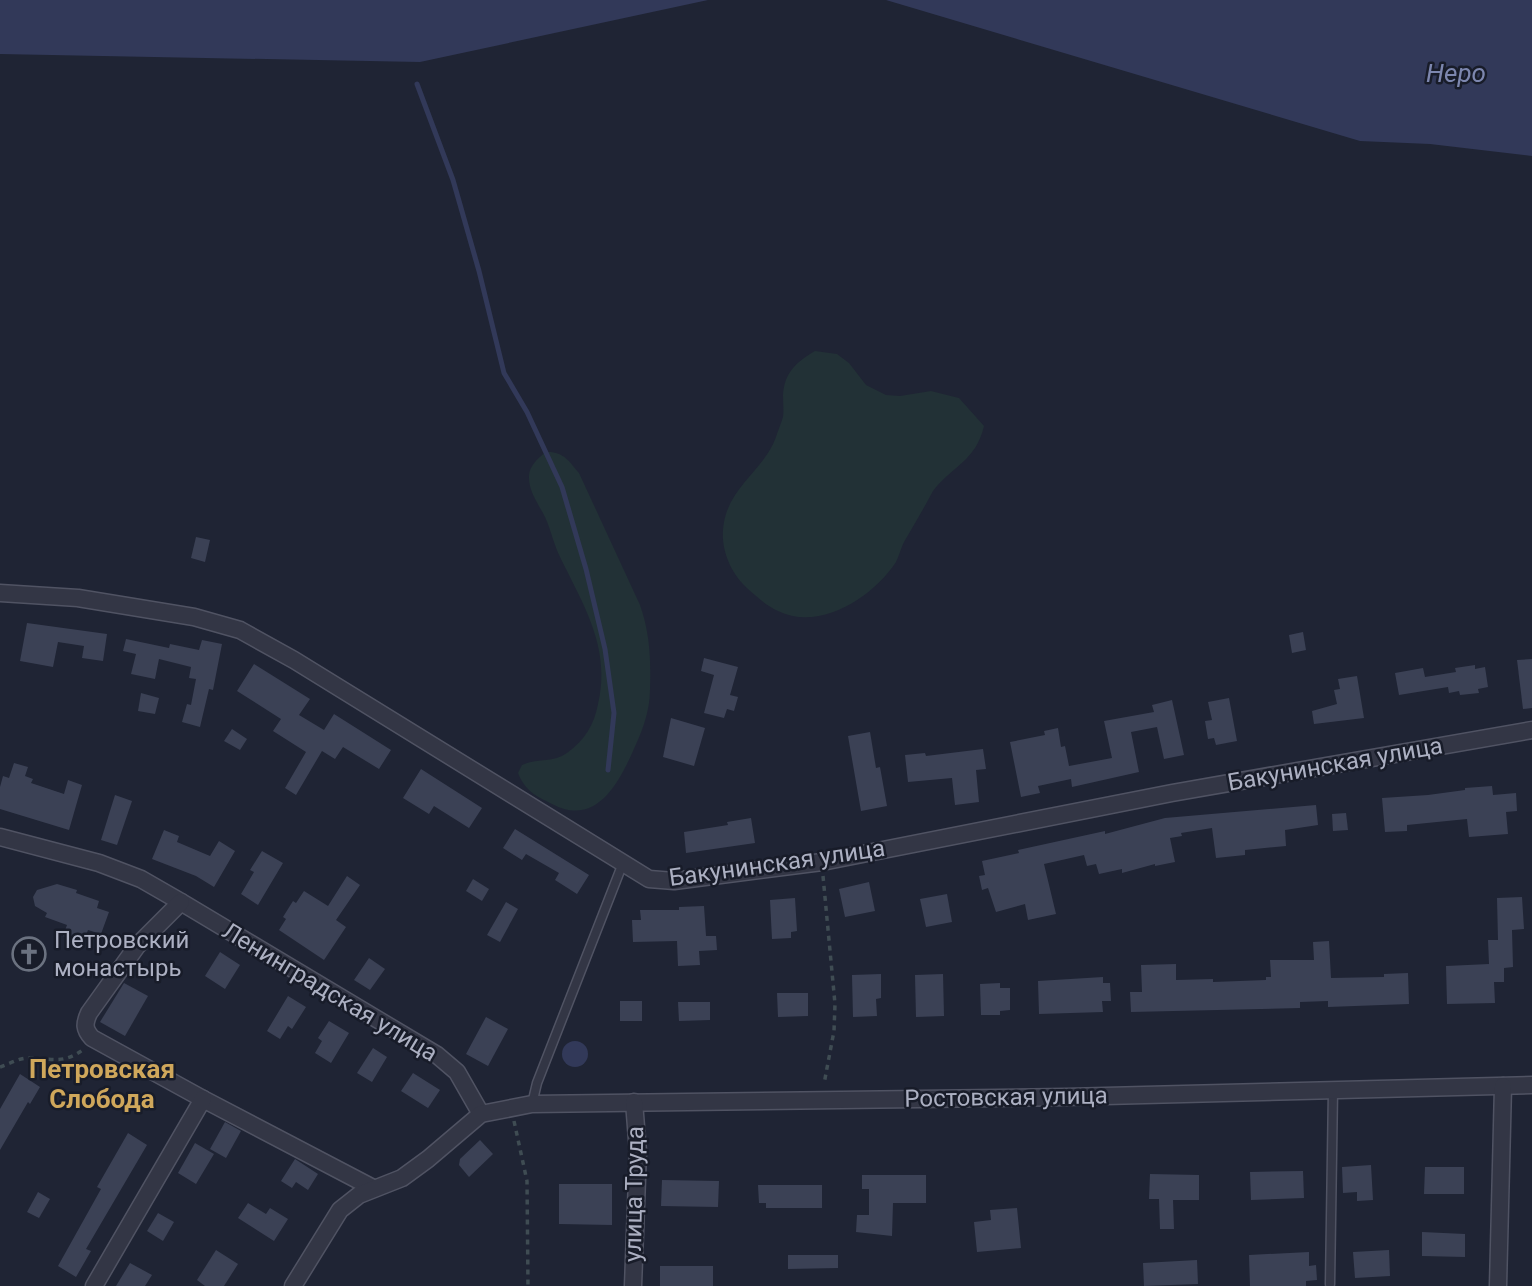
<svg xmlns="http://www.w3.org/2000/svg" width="1532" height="1286" viewBox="0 0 1532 1286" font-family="Roboto,sans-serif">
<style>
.green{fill:#223136}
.water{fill:#323959}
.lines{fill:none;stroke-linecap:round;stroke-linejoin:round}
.stream{stroke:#323959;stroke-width:5}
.building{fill:#3b4155}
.lane-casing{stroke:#505363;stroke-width:11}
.street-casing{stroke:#505363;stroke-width:19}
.path{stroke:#3f4c53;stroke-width:3.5;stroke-dasharray:5 5;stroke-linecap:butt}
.lane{stroke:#333645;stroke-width:8}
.street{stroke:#333645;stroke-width:16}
.labels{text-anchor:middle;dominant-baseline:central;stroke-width:5;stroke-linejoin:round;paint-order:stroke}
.street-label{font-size:24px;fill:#acb0c2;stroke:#181c29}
.poi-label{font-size:24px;fill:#acb0c2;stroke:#181c29;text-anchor:start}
.water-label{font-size:26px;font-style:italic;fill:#7d87af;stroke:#181c29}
.neighbourhood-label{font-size:26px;font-weight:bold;fill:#cfa75b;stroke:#181c29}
</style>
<rect width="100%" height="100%" fill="#1f2434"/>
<!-- green -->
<g class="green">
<path d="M815,351L837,354L849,363L866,385L886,395L900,396L931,391L959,398L984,426C976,461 952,466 933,491C924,508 914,525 904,542C901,548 899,556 896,562C873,597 820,632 778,611C767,606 757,597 748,589C730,573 719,547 724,522C731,485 764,470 776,437C778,430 781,424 783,417C784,410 783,403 783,396C784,373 796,362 815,351Z"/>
<path d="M546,452C563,451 569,461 579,473L640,605C650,633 651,660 650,690C650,711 642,732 633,751C618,785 595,827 552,804C536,796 525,791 518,773L522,765C537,758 553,763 567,753C585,740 594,725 598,704C611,648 584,606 560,557C554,545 551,530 545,517C539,505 529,492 529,478C528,467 538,458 546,452Z"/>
</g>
<!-- water -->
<g class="water">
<polygon points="0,0 708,0 420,62 0,54"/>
<polygon points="886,0 1532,0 1532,156 1430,144 1360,141"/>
<circle cx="575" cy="1054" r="13"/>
</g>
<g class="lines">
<!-- stream -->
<polyline class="stream" points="417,84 453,180 479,271 504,373 527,412 562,487 586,569 605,649 614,713 608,770"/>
</g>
<!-- building -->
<g class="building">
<polygon points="196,537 210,540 205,562 191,558"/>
<polygon points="27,623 107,634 103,661 82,658 84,646 58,642 53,667 20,661"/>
<polygon points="1303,632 1306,650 1292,653 1289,635"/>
<polygon points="126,639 169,648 170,644 199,650 202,640 222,644 213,690 209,689 200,727 182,722 187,704 191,705 196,679 189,678 191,667 159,659 155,679 131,674 136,654 123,651"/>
<polygon points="704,658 738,667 730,695 738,697 734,711 727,709 724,718 704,713 714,675 701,671"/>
<polygon points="1532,659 1532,708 1523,709 1517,660"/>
<polygon points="254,664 310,699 299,715 324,730 334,714 391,750 379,769 343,747 335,759 322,751 296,795 285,788 306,752 273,731 281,719 237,691"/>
<polygon points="1475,665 1475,669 1485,667 1488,687 1478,689 1479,693 1460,695 1459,691 1449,693 1448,687 1399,695 1395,673 1423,668 1425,677 1456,672 1455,668"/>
<polygon points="1357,676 1364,718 1314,724 1312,711 1337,704 1334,690 1340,689 1338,679"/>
<polygon points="141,693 159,698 155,714 138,711"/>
<polygon points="1229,698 1237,741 1216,745 1214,738 1208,739 1205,721 1212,720 1208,702"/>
<polygon points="1172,700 1184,755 1164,759 1157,727 1131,732 1139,772 1072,787 1071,779 1038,786 1040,793 1021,797 1010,742 1045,735 1044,731 1058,728 1061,747 1065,746 1069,766 1112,758 1104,721 1154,712 1152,705"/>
<polygon points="671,718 705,728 694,766 663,757"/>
<polygon points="232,729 247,739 240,750 224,741"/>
<polygon points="870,732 876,768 880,767 887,806 861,811 848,736"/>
<polygon points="983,749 986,769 976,770 979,802 955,805 952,778 908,782 905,755 925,753 926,756"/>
<polygon points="14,763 28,767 25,776 33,779 31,783 64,794 68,780 82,785 69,830 0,809 0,787 3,776 9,778"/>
<polygon points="421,769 482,808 469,828 434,806 429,814 403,798"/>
<polygon points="1492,786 1493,795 1516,793 1517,811 1506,812 1508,834 1469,837 1467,819 1407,825 1407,831 1385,832 1382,798 1428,795 1465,790 1465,788"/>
<polygon points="115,795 132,801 117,845 101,840"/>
<polygon points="1316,805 1318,825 1285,830 1286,846 1245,850 1245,855 1216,858 1212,828 1181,833 1182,836 1170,838 1175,862 1155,866 1155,864 1122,873 1122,869 1099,874 1096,864 1087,866 1084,855 1044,864 1056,914 1028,920 1025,904 996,912 988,888 982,890 979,876 985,875 982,861 1019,853 1018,850 1105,831 1105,834 1165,818"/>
<polygon points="1346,813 1348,830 1333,831 1332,814"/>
<polygon points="751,818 755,843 686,853 684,832 728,825 727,822"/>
<polygon points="515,829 589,875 577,894 555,880 559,873 526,854 522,860 503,848"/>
<polygon points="164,830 179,836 177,842 210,856 219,841 235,851 214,887 196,876 152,859"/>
<polygon points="262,851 283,863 258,905 241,894 254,872 250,870"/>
<polygon points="347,876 360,885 336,920 346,927 324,960 279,930 286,919 283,917 293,901 296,903 304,891 328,906"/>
<polygon points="473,879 489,889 482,901 466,891"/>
<polygon points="869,882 875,911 845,917 839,889"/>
<polygon points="57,884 77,890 76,893 99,901 97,908 109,912 101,934 88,930 83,943 63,936 67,925 45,917 47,913 35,906 33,897 37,890"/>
<polygon points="947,894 952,922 926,927 920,899"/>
<polygon points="1522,897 1524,929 1512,930 1513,967 1504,968 1504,982 1494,982 1495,1003 1447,1004 1446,966 1489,964 1488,940 1498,940 1497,898"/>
<polygon points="795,898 797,931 791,932 791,938 772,939 770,900"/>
<polygon points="506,902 518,909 500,942 487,935"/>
<polygon points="704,906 706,936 716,936 717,950 699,951 700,965 678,966 677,941 633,942 632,920 641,920 640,910 679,910 679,907"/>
<polygon points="1329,941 1331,978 1384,977 1384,974 1408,973 1409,1004 1328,1007 1328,1001 1300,1002 1300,1008 1131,1012 1130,992 1142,992 1141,965 1176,964 1176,980 1213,979 1213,982 1266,980 1266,977 1271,977 1270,960 1314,960 1313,942"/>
<polygon points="220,952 240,965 225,989 205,976"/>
<polygon points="369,958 385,969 370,990 354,980"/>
<polygon points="881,974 881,998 876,999 877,1016 853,1017 852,975"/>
<polygon points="943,974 944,1016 916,1017 915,975"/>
<polygon points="1103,977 1103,983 1110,983 1111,1001 1102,1001 1103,1012 1039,1014 1038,981"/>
<polygon points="124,983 148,996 125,1036 100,1022"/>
<polygon points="1000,983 1000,988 1010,988 1010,1010 1000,1011 1000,1015 981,1015 980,984"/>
<polygon points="777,993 808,993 808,1016 778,1017"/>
<polygon points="288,996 306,1007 292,1029 288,1026 280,1039 267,1031"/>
<rect x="620" y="1001" width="22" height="20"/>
<polygon points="678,1002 710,1002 710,1020 679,1021"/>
<polygon points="486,1017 508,1029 488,1066 466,1054"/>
<polygon points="329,1021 349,1033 331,1063 315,1053 322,1041 318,1038"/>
<polygon points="373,1048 387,1057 372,1082 357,1073"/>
<polygon points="413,1073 440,1090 428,1108 401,1091"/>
<polygon points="20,1074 40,1087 30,1104 28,1102 0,1150 0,1109"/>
<polygon points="225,1122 241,1131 226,1158 210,1149"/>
<polygon points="128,1133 147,1145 86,1249 91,1251 76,1277 58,1266 101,1189 97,1187"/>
<polygon points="480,1140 493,1154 469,1177 459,1165 460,1159"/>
<polygon points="195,1143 214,1154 196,1184 178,1173"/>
<polygon points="295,1159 318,1174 308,1190 296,1182 292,1188 281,1181"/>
<polygon points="1371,1165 1373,1200 1357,1201 1357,1192 1343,1193 1342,1167"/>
<polygon points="1425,1167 1464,1167 1464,1194 1424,1194"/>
<polygon points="1303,1171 1304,1198 1251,1200 1250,1172"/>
<polygon points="1150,1174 1199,1175 1199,1200 1173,1200 1174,1229 1160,1229 1159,1199 1149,1199"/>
<polygon points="862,1175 926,1175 926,1203 893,1203 892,1236 856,1232 857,1215 869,1215 869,1189 862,1189"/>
<polygon points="662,1180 719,1181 718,1207 661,1206"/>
<polygon points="559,1184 612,1184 612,1225 559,1224"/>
<polygon points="758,1185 822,1185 822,1208 766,1208 766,1203 759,1203"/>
<polygon points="38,1192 50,1199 39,1218 27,1212"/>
<polygon points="248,1203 266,1214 270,1208 288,1219 274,1241 238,1218"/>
<polygon points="1017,1208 1021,1248 977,1252 974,1222 991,1220 990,1210"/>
<polygon points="158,1213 174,1222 163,1241 147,1231"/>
<polygon points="1422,1232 1465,1234 1465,1257 1422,1256"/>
<polygon points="216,1250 238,1264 224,1286 205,1286 197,1280"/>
<polygon points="1389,1250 1390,1276 1355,1278 1353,1252"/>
<polygon points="1309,1252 1309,1266 1316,1265 1317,1280 1306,1281 1306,1286 1250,1286 1249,1255"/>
<polygon points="788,1255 838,1255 838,1268 788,1269"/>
<polygon points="1197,1260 1198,1284 1144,1286 1143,1263"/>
<polygon points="130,1263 152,1275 145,1286 116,1286"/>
<rect x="660" y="1266" width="53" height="20"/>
</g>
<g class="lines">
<defs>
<g id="lane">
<polyline points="532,1104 537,1083 623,863"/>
<polyline points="1330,1284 1333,1090"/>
</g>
<g id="street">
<polyline points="0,593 78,598 194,617 240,630 294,660 649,879 674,881 822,862 1172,793 1532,730"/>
<polyline points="0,837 99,863 141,879 181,902 437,1055 457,1072 481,1114"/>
<path d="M181,902L137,946L89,1013C84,1024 84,1029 92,1038L203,1099L373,1188"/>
<polyline points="94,1286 203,1099"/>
<polyline points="293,1286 340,1210 359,1195 402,1178 428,1159 481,1114 532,1104 1066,1097 1532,1085"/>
<polyline points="633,1286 638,1152 634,1102"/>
<polyline points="1498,1286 1503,1086"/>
</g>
</defs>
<!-- lane casing -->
<use href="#lane" class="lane-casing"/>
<!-- street casing -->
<use href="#street" class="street-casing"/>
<!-- path -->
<g class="path">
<polyline points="823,876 835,1004 834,1031 824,1084"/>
<path d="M0,1067C9,1064 19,1058 28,1058C52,1058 63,1065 84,1049"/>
<polyline points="514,1121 527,1181 528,1286"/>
</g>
<!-- lane -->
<use href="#lane" class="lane"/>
<!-- street -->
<use href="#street" class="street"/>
</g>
<!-- icons -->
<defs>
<symbol id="church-ring" viewBox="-11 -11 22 22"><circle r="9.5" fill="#181c29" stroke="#6b7280" stroke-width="1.5"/><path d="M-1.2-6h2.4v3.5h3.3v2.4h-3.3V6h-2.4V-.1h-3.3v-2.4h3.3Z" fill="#6b7280"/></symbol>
</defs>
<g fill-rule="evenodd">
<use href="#church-ring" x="10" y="935" width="38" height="38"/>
</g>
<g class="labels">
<!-- street labels -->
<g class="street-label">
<text transform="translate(1335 764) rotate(-10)">Бакунинская улица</text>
<text transform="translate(777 863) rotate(-8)">Бакунинская улица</text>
<text transform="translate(330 992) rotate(31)">Ленинградская улица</text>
<text transform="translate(1006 1097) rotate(-1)">Ростовская улица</text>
<text transform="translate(634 1194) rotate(-89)">улица Труда</text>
</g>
<!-- poi labels -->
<g class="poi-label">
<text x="54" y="940">Петровский<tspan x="54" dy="28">монастырь</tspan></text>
</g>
<!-- water labels -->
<g class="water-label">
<text x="1456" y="73">Неро</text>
</g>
<!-- neighbourhood labels -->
<g class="neighbourhood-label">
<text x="102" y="1069">Петровская<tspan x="102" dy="30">Слобода</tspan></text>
</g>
</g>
</svg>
